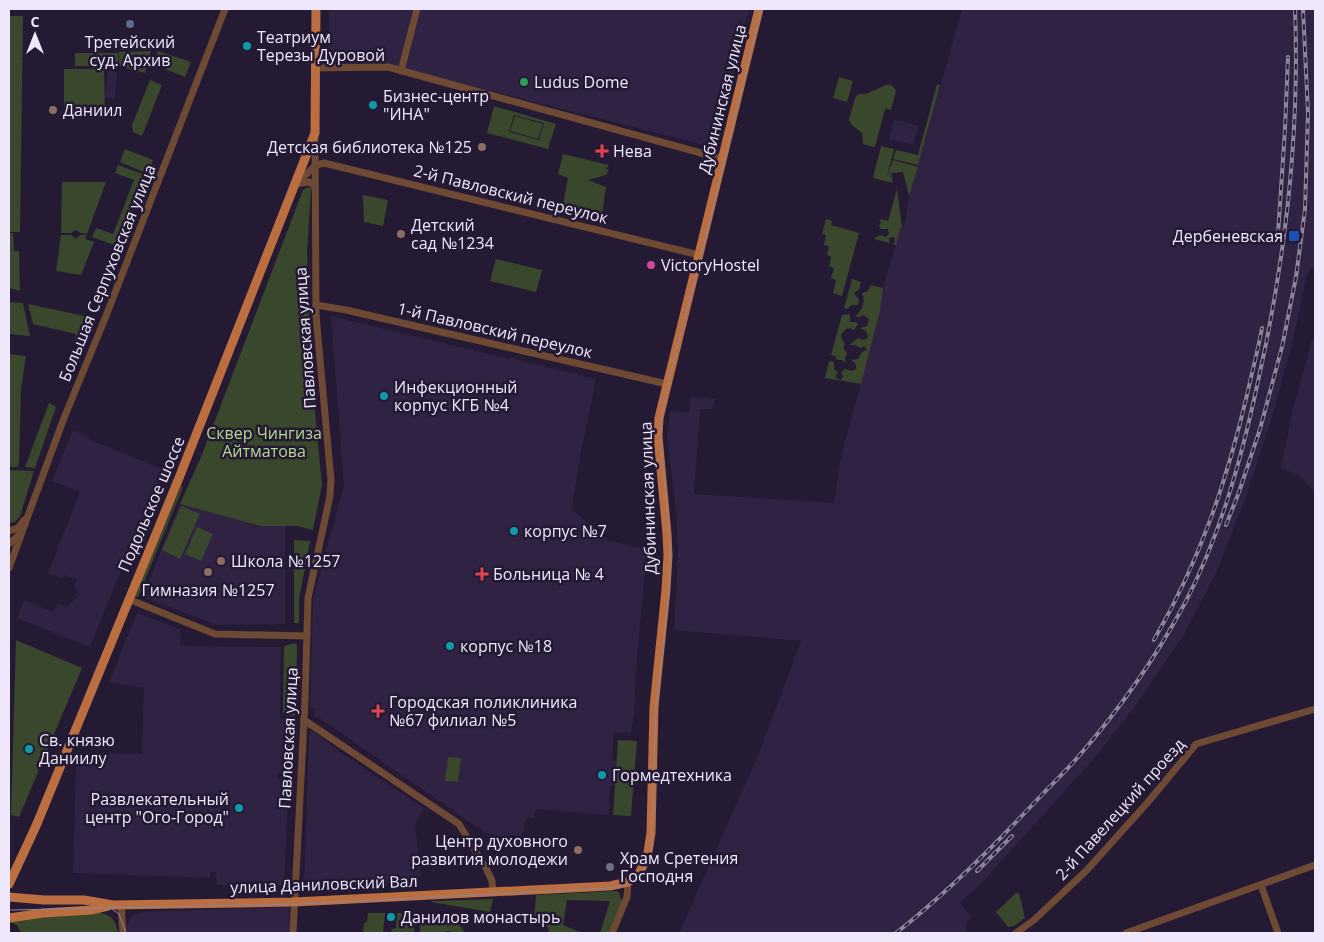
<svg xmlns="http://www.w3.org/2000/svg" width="1324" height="942" viewBox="0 0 1324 942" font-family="'Open Sans',sans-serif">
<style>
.built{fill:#2f2242}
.green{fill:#39472c;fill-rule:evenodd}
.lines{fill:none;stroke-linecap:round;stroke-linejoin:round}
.minor{stroke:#6e4933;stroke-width:7}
.major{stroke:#bb6e3f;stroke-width:9}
.tram{stroke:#8d869b;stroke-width:1}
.rail-casing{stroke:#8d869b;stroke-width:4}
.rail{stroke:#241a34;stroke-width:2;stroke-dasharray:5.5;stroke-linecap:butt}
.service-dot{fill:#5c6f8a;stroke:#241a34;stroke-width:2}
.culture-dot{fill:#0f9aa8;stroke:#241a34;stroke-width:2}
.leisure-dot{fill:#2e9e5b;stroke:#241a34;stroke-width:2}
.education-dot{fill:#8d6e63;stroke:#241a34;stroke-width:2}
.health-dot{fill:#e0444e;stroke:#241a34;stroke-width:2}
.transit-dot{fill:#1a4fb4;stroke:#241a34;stroke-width:2}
.hotel-dot{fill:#d1479c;stroke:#241a34;stroke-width:2}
.worship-dot{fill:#6b7280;stroke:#241a34;stroke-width:2}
.labels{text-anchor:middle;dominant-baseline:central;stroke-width:5;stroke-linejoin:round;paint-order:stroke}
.poi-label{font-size:16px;fill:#eee8fa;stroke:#241a34;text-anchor:start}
.street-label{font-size:16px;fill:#eee8fa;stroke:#241a34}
.park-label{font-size:16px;fill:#b3d88f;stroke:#241a34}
</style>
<rect width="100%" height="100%" fill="#241a34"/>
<!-- built -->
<g class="built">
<polygon points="329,9 749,9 715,148 389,65 329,64"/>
<polygon points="962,9 1315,9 1315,268 1310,268 1307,275 1291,349 1270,424 1245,500 1216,573 1185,633 1134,708 1093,760 996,867 975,890 960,902 972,918 966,922 966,933 679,933 760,751 801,641 674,630 678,550 676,511 667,436 670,411 689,412 690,396 715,399 712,409 700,409 694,494 834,503 841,457 880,311 883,288 900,229 905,224 909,196"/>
<polygon points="108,71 117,72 115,99 105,98"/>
<polygon points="894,119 919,126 913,145 889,139"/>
<polygon points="331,316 509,359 510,357 517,359 517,360 596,379 580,457 572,510 610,541 647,550 637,656 634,713 631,733 614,732 612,760 616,761 614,786 610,786 609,815 535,809 534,818 526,818 521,841 484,832 319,718 314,718 315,709 310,707 313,599 344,485"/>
<polygon points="1315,337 1315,493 1300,476 1281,468 1292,413 1312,339"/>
<polygon points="73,430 89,437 88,439 162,469 90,647 17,618 24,600 53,612 57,603 66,607 80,595 74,586 77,579 64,575 62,578 48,573 80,492 52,481"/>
<polygon points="180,504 261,526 285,526 285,624 217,625 142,597"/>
<polygon points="137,613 180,629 181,646 281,647 280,718 295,718 294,742 291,742 289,774 277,774 277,778 289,778 284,886 217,885 216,872 210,872 210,878 73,873 76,763 82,753 142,754 144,688 109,682"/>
<polygon points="312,730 343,754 424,808 415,824 421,876 414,881 304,886 309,734"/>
<polygon points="289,907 290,933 127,933 127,926 129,920 134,915 141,912"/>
</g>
<!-- green -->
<g class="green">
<polygon points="9,16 23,16 20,232 9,232"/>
<polygon points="151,51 145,73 119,66 119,52"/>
<polygon points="158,51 191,62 185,77 153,64"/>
<rect x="75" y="53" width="43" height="13"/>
<polygon points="64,69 104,69 105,110 64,111"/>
<polygon points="839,77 853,81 847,102 833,98"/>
<polygon points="150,80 162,85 142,136 133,132 132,125"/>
<polygon points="937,84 940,85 918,165 893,159 896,150 918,155"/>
<polygon points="886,85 891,85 896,90 891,110 885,109 875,147 863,144 862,133 852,125 849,120 855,98 858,94 866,94"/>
<path d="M494,106L556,124L548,149L487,133ZM514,115L544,123L539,140L509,132Z"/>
<polygon points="515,116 543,124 538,139 510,131"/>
<polygon points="881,146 894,149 887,177 893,160 918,167 909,196 903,172 891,173 893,183 873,178"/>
<polygon points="125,149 153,160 148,174 120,162"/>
<polygon points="563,154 609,165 606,169 609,170 606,175 588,180 606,187 601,221 562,210 568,178 558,174"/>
<polygon points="118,165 145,175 117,246 92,237 96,228 113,234 134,180 115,173"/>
<polygon points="62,182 106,182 87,234 80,233 76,230 71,233 61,233"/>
<polygon points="308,187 311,189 307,252 310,360 322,485 313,530 297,526 261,526 180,504 201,457 303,190"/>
<polygon points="897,189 902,227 900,229 896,245 892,244 895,242 894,237 889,238 890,243 874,239 880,235 886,237 889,234 888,229 881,229 879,226 881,222 879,219 888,221"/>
<polygon points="363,195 388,200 383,226 364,222"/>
<polygon points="826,219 832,221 831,225 859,233 842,296 833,293 836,280 831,278 834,268 829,266 831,257 827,255 829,246 824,245 826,235 822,234"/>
<polygon points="9,233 13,233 14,251 19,251 20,291 9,288"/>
<polygon points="61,235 71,235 76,239 80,235 87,235 85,239 94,242 81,275 56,271"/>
<polygon points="496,259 542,270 536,292 490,281"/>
<polygon points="852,279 861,282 859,290 856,291 854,294 859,299 858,305 851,305 848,309 844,308"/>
<path d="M871,285L883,288L880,311L861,384L825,378L829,361L834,362V369L838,372L836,375V378L841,380L843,376L841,373L845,369L852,371L856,369V364L851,360L858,359L862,352L867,350L864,346L861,348L855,345H849L858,338L864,340L868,337L866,331L860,328L867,326L869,319L863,315L858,318L856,316C862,311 866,300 862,293L868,291Z"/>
<polygon points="9,302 23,303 30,336 9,334"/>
<polygon points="28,304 89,317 78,345 74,344 76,334 33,324"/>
<polygon points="850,314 850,322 856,322 858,324 854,330 850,328 846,329 841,334 842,339 845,344 843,348 847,353 845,358 846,363 842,360 837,360 835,356 831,355 842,315"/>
<polygon points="9,354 26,356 21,390 19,463 17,467 9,467"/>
<polygon points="49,403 56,407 35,468 25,467"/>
<polygon points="9,470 34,471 20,516 15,522 10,523"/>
<polygon points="181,486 183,487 138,597 135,596"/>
<polygon points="181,506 200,514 180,559 162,550"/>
<polygon points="197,527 213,534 201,561 185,554"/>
<polygon points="294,540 310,541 299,599 299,623 294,623"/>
<polygon points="16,640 82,668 19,817 11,815"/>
<polygon points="295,643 297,645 296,713 294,716 286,715 283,712 284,646"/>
<polygon points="618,740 637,741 631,816 613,815"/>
<polygon points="448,757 461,758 458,782 445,781"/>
<polygon points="616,891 619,892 622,902 608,933 600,933 610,901 567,900 563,925 582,933 549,933 548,927 534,920 536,895"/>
<polygon points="1016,893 1019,893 1025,918 1014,926 1008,927 996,912"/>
<polygon points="493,899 490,912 431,902 432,901"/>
<path d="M89,911C105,913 116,915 118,933H21L17,925L9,922L15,920Z"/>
<polygon points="368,913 385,913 383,933 363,933 364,923 367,922"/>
<polygon points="397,913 410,913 415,915 414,933 391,933 392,929 396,928"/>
<polygon points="433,918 458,923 465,933 454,933 448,931 440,933 420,933 420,922 432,923"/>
</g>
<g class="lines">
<!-- minor -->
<g class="minor">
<polyline points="315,68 388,67 723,159"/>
<polyline points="401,71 417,9"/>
<polyline points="296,184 316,165 324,163 699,255"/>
<polyline points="296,184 309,182 314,185 315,189"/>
<polyline points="316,305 346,310 667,384"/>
<polyline points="9,531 18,528 24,520"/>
<polyline points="9,544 22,532 64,418 106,316 225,9"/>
<polyline points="9,568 21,535"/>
<polyline points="128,599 215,634 307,636"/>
<polyline points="304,720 459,824 487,870 492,881 493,891"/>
<polyline points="1261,885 1278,933"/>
<polyline points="121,905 123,933"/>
<polyline points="293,933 305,700 308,598 330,496 331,480 316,315 315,135"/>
<polyline points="612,933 627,897 628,882"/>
<polyline points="1016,933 1034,920 1087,870 1148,802 1196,744 1315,709"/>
<polyline points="1126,933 1315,865"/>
</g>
<!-- major -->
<g class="major">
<polyline points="9,884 36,826 179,478 315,133 316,9"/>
<polyline points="9,897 44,900 84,900 113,905 294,902 610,886 628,882 638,875 647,858 651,833 654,707 666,590 668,555 667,534 658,436 659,418 759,9"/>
<polyline points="9,918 43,913 91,910 108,906"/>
</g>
<!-- tram -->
<g class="tram">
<polyline points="109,907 119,914 126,933"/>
<polyline points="9,910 299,904 610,888 626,885 639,876 646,867 651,851 656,707 668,600 670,555 669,534 660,436 661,419 670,375 701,256 761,9"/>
</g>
<defs>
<g id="rail">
<polyline points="1278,234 1285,129 1288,57"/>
<polyline points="1226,525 1239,492 1260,429 1282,347 1296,277 1305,209 1308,113 1303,9"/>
<path d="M1154,640C1200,560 1226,484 1247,395C1252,372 1258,350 1262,328"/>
<polyline points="977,871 1012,836"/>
<path d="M896,933C946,894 991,849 1034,803C1049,787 1064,773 1078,757C1119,710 1157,656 1186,601C1221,533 1241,460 1257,386C1285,262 1300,136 1295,9"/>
</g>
</defs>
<!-- rail casing -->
<use href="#rail" class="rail-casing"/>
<!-- rail -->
<use href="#rail" class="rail"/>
</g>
<!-- markers -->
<circle class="service-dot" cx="130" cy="24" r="5"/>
<g class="culture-dot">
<circle cx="247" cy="46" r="5"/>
<circle cx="373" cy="105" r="5"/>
<circle cx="384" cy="396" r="5"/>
<circle cx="514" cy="531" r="5"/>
<circle cx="450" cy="646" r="5"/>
<circle cx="29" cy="749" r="5"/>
<circle cx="602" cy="775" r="5"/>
<circle cx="239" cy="808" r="5"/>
<circle cx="391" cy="917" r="5"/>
</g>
<circle class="leisure-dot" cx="524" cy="82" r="5"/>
<g class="education-dot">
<circle cx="53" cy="110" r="5"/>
<circle cx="482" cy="147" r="5"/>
<circle cx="401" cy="234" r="5"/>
<circle cx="221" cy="561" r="5"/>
<circle cx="208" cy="572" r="5"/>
<circle cx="578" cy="850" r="5"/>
</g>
<g class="health-dot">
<path d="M599.5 143.5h5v5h5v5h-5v5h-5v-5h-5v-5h5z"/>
<path d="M479.5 566.5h5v5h5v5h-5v5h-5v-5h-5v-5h5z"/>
<path d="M375.5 703.5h5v5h5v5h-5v5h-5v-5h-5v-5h5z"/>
</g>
<rect class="transit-dot" x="1288" y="230" width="12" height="12" rx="2.5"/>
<circle class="hotel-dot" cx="651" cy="265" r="5"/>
<circle class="worship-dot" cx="610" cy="867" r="5"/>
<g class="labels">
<!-- poi labels -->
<g class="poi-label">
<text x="257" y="37">Театриум<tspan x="257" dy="18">Терезы Дуровой</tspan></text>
<text x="130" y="42" text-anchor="middle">Третейский<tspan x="130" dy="18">суд. Архив</tspan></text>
<text x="534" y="82">Ludus Dome</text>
<text x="383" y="96">Бизнес-центр<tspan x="383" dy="18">"ИНА"</tspan></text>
<text x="63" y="110">Даниил</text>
<text x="472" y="147" text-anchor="end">Детская библиотека №125</text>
<text x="613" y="151">Нева</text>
<text x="411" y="225">Детский<tspan x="411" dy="18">сад №1234</tspan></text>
<text x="1283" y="236" text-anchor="end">Дербеневская</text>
<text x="661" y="265">VictoryHostel</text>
<text x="394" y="387">Инфекционный<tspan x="394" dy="18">корпус КГБ №4</tspan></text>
<text x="524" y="531">корпус №7</text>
<text x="231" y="561">Школа №1257</text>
<text x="493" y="574">Больница № 4</text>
<text x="208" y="590" text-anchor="middle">Гимназия №1257</text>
<text x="460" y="646">корпус №18</text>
<text x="389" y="702">Городская поликлиника<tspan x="389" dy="18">№67 филиал №5</tspan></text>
<text x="39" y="740">Св. князю<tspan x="39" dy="18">Даниилу</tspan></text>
<text x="612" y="775">Гормедтехника</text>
<text x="229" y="799" text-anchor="end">Развлекательный<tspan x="229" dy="18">центр "Ого-Город"</tspan></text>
<text x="568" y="841" text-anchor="end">Центр духовного<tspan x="568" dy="18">развития молодежи</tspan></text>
<text x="620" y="858">Храм Сретения<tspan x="620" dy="18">Господня</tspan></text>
<text x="401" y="917">Данилов монастырь</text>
</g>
<!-- street labels -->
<g class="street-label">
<text transform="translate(722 99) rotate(-76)">Дубининская улица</text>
<text transform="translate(511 194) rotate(14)">2-й Павловский переулок</text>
<text transform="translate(107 273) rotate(-68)">Большая Серпуховская улица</text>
<text transform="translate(495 330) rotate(13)">1-й Павловский переулок</text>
<text transform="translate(305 338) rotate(-94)">Павловская улица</text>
<text transform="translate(648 498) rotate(-92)">Дубининская улица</text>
<text transform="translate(151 504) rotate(-67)">Подольское шоссе</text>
<text transform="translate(288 738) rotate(-87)">Павловская улица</text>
<text transform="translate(1120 809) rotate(-48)">2-й Павелецкий проезд</text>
<text transform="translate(324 884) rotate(-2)">улица Даниловский Вал</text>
</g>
<!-- park labels -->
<g class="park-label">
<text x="264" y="433">Сквер Чингиза<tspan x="264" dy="18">Айтматова</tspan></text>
</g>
</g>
<!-- border -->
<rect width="1324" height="942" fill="none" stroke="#eee8fa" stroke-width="20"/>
<!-- north arrow -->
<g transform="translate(35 35)" stroke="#241a34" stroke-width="4" paint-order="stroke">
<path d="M0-4L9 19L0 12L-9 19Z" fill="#eee8fa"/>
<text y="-8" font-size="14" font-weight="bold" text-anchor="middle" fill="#eee8fa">С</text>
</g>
</svg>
